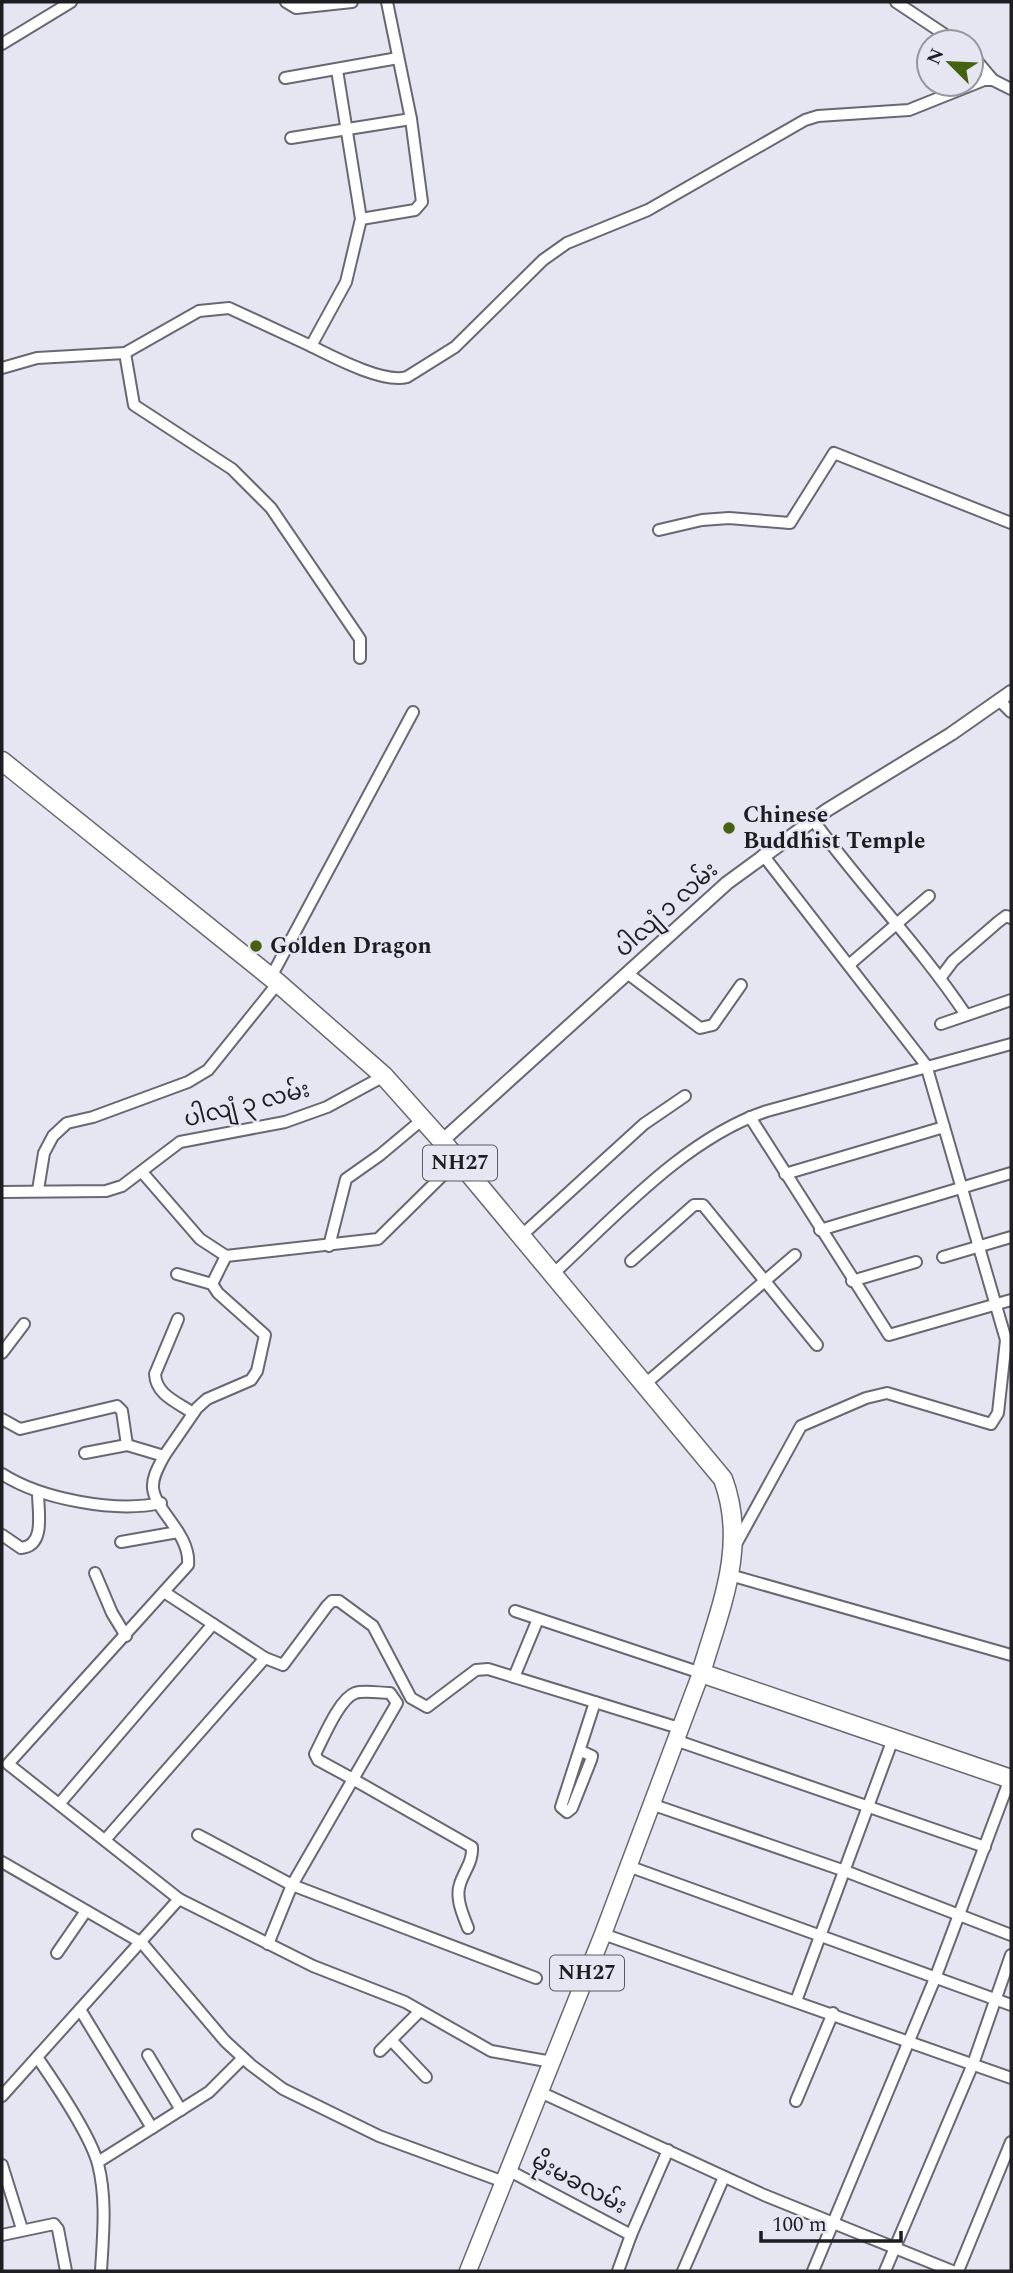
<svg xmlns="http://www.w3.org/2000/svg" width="1013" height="2273" viewBox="0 0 1013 2273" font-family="Spectral,'Noto Sans Myanmar',serif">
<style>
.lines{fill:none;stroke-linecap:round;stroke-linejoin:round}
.minor-casing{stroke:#686872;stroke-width:14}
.tertiary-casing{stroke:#686872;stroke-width:16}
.primary-casing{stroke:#686872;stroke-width:19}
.trunk-casing{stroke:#686872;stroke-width:21}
.minor{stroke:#fff;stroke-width:10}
.tertiary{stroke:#fff;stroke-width:12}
.primary{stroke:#fff;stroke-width:16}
.trunk{stroke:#fff;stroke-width:18}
.poi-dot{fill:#466110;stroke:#e6e6f2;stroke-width:2.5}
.labels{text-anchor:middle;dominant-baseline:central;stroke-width:5;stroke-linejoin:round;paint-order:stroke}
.shield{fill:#e6e6f2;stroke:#5a5a60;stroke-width:2}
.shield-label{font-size:21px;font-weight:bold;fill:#1e1e22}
.poi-label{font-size:23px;font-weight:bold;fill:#1e1e22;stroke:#e6e6f2;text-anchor:start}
.street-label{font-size:23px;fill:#1e1e22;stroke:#e6e6f2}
</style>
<rect width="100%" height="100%" fill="#e6e6f2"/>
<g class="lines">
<defs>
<g id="minor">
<polyline points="286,2 296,8 352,2"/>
<polyline points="896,2 956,42"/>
<polyline points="2,44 71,2"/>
<polyline points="971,54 993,80"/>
<polyline points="285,78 398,58"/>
<polyline points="291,138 411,119"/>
<polyline points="361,219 415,210 422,202 411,119 387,2"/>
<path d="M311,346C333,357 384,384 407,377L455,347L543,260L567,243L648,210L805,120L818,116L909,110L984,80H993L1011,89"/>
<polyline points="125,353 134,405 232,469 271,508 360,639 360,658"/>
<polyline points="2,368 37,358 125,353 199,311 229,308 311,346 346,282 361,219 337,70"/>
<polyline points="659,530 702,520 729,518 790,523 834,453 1011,523"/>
<polyline points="1000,701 1011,712"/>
<path d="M813,820C862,887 920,946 966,1015"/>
<polyline points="850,964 929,896"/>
<polyline points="627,973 700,1028 713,1025 741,985"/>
<polyline points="271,977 413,712"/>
<polyline points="941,977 953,961 998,922 1006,916 1011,918"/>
<polyline points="941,1024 1011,1000"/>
<polyline points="750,1117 889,1335 1011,1300"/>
<polyline points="142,1172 200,1239 226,1256 378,1239 446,1172"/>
<polyline points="785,1174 944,1127"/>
<polyline points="38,1190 44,1153 53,1136 67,1123 93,1117 188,1082 208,1070 278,983"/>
<polyline points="2,1192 106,1191 122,1186 180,1142 285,1122 327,1107 384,1076"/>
<polyline points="820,1230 1011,1173"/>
<polyline points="521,1236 644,1124 685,1096"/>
<polyline points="329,1246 346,1179 380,1155 423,1119"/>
<polyline points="943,1257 1011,1237"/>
<polyline points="631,1261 694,1205 703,1205 817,1345"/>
<path d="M553,1274C615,1217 685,1138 767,1111L1011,1044"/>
<polyline points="852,1281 916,1262"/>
<polyline points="212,1284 226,1256"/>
<path d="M178,1319L155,1374C156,1395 177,1402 193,1413"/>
<polyline points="2,1353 24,1324"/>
<polyline points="644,1385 795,1255"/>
<polyline points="2,1419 20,1429 117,1406 122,1411 127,1445"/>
<path d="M85,1453L127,1445L164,1456C159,1466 152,1477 153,1488C155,1511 191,1534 188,1565L8,1764L179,1899L313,1966L405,2002L491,2051L552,2062"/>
<polyline points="164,1456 197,1408 207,1399 251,1380 257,1371 265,1335 218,1293 212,1284 177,1274"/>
<path d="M2,1474C41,1499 115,1513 161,1503"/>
<path d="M2,1535L21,1548C46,1546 38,1511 38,1493"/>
<polyline points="121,1542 178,1532"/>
<polyline points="735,1546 801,1426 866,1398 887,1393 991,1424 998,1413 1006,1340 926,1065 763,855"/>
<polyline points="95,1573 112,1613 126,1636"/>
<polyline points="730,1575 1011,1655"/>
<polyline points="164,1592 265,1658 283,1665 327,1606 332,1601 339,1601 373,1626 411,1698 427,1707 476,1670 488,1669 679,1728"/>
<polyline points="515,1611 701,1673"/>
<polyline points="514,1677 538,1619"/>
<polyline points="675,1740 985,1847"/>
<polyline points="581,1751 592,1756 591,1760 572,1808 567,1812 561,1807 595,1702"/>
<polyline points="60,1803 213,1624"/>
<polyline points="651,1804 845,1871 1011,1935"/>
<polyline points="198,1835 292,1885 536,1978"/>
<polyline points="105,1840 265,1658"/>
<polyline points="2,1862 142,1943 225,2041 251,2065 283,2089 379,2136 504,2182"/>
<polyline points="628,1866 1011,2005"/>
<polyline points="603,1934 1011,2078"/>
<path d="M268,1944L292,1885L397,1703L390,1693C379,1693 365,1690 355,1693C339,1699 323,1739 315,1754L318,1760L351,1778L472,1847C473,1862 464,1871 460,1884C455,1898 463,1915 468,1928"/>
<polyline points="57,1953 86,1911"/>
<polyline points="796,2001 893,1739"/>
<polyline points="81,2011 152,2128"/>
<polyline points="391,2040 426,2077"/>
<polyline points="380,2051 420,2011"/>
<polyline points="148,2055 181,2110"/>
<path d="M37,2057C55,2083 90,2134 98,2164C107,2199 103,2236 101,2271"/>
<polyline points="540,2092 764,2195 952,2271"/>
<polyline points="2,2096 179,1899"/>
<polyline points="796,2101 833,2013"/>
<polyline points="98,2162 209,2092 243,2058"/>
<polyline points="2,2165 22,2229"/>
<polyline points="508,2170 631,2235"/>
<polyline points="2,2235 54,2224 58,2229 66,2271"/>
<polyline points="618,2271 631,2235 668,2150"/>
<polyline points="683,2271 724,2177"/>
<polyline points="813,2271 936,1976 1011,1776"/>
<polyline points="885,2271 973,2064 1011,1955"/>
<polyline points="958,2271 1011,2142"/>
</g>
<polyline id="tertiary" points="442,1141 727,883 827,810 951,734 1011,692"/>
<polyline id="primary" points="468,2271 603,1934 701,1673"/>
<path id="trunk" d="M2,761L278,983L384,1076L442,1141L723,1479C748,1546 720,1608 701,1673L1011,1779"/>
</defs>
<!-- minor casing -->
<use href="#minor" class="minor-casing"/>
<!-- tertiary casing -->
<use href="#tertiary" class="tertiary-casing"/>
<!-- primary casing -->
<use href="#primary" class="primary-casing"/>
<!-- trunk casing -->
<use href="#trunk" class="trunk-casing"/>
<!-- minor -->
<use href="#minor" class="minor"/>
<!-- tertiary -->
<use href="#tertiary" class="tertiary"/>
<!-- primary -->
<use href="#primary" class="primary"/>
<!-- trunk -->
<use href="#trunk" class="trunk"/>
</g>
<!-- markers -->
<g class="poi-dot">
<circle cx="729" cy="828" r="7"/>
<circle cx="256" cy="946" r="7"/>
</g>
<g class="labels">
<!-- shield labels -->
<g class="shield">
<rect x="423" y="1145.5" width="74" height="35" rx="5"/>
<rect x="550" y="1955.5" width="74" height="35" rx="5"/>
</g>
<g class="shield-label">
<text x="460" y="1163">NH27</text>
<text x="587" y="1973">NH27</text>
</g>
<!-- poi labels -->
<g class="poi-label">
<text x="743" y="815">Chinese<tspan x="743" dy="26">Buddhist Temple</tspan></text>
<text x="270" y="946">Golden Dragon</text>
</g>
<!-- street labels -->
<g class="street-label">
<text transform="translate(667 910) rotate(-42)">ပါလျံ ၁ လမ်း</text>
<text transform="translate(247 1105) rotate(-14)">ပါလျံ ၃ လမ်း</text>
<text transform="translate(579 2184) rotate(28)">မိုးမခလမ်း</text>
</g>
</g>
<!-- border -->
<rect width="1013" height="2273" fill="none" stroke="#1e1e22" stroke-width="7"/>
<!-- north arrow -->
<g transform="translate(950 63) rotate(294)"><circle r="33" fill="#e6e6f2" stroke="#96969f" stroke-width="2"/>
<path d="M0-5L12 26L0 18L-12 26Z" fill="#466110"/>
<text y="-10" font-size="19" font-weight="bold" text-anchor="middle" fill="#1e1e22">N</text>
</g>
<!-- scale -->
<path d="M761 2231v10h140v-10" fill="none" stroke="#1e1e22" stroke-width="3.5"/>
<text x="772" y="2231" font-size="21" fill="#1e1e22" stroke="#e6e6f2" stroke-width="5" paint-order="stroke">100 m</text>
</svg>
